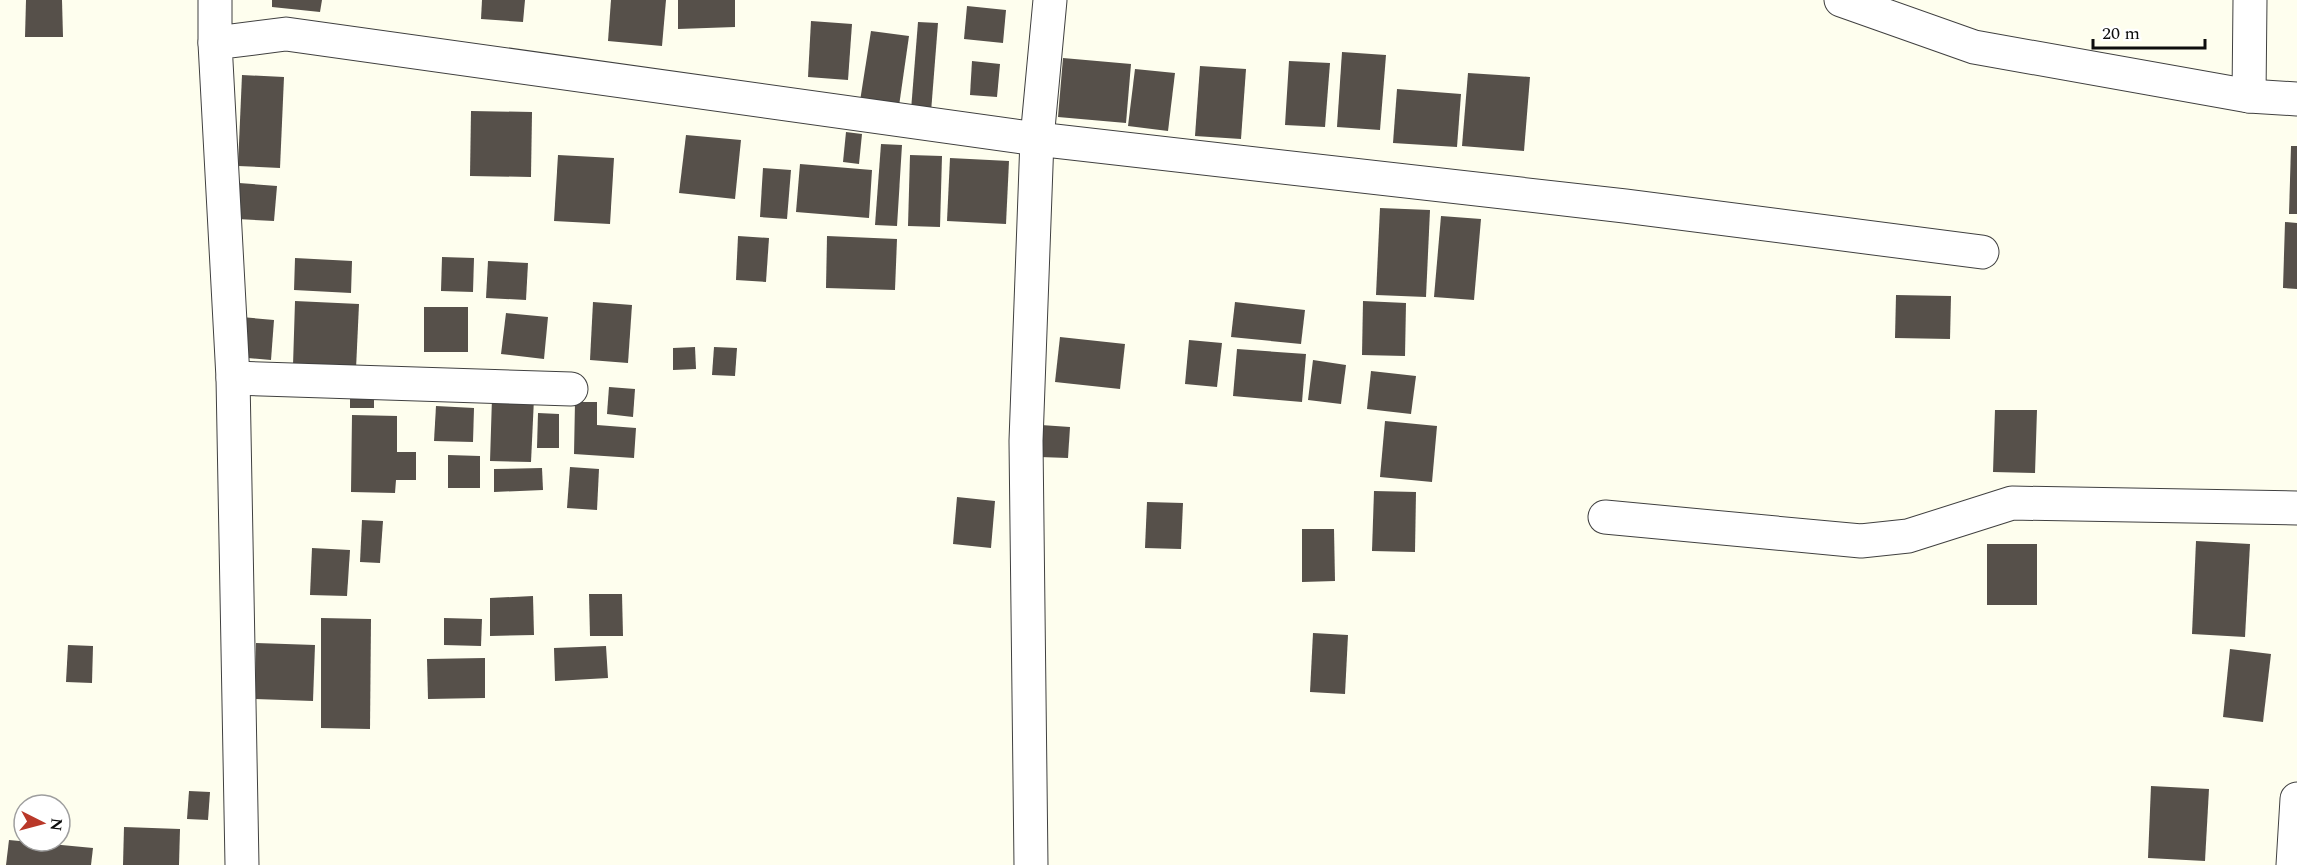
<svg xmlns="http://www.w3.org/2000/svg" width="2297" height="865" viewBox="0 0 2297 865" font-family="Spectral,serif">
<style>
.building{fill:#56504a}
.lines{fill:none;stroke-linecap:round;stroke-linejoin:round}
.street-casing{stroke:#404040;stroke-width:35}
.street{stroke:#fff;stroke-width:33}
</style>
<rect width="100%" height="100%" fill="#fefeee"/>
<!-- building -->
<g class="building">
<polygon points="26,0 62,0 63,37 25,37"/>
<polygon points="272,0 322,0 320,12 272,7"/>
<polygon points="482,0 525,0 523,22 481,19"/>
<polygon points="611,0 666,0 662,46 608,41"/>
<polygon points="678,0 735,0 735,27 678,29"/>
<polygon points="967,6 1006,10 1003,43 964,39"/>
<polygon points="811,21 852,24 848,80 808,77"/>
<polygon points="918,22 938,23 931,112 911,110"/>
<polygon points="871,31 909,36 899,106 860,101"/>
<polygon points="1342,52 1386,55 1380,130 1337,127"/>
<polygon points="1063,58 1131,64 1126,123 1058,117"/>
<polygon points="972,61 1000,64 997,97 970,95"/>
<polygon points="1289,61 1330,63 1325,127 1285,125"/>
<polygon points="1200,66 1246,69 1241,139 1195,136"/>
<polygon points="1135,69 1175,73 1168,131 1128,126"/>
<polygon points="1468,73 1530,77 1524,151 1462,146"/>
<polygon points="242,75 284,77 280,168 238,166"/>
<polygon points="1397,89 1461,94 1457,147 1393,143"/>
<polygon points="471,111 532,112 531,177 470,176"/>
<polygon points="846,132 862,134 859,164 843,162"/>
<polygon points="686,135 741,140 735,199 679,193"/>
<polygon points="881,144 902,145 897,226 875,225"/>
<polygon points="2291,146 2297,146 2297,214 2289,214"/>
<polygon points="558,155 614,158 610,224 554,221"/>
<polygon points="910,155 942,156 940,227 908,226"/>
<polygon points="950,158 1009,161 1006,224 947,221"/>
<polygon points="800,164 872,170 869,218 796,212"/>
<polygon points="763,168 791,170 787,219 760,217"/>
<polygon points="239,183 277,186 274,221 237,219"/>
<polygon points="1380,208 1430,210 1426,297 1376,295"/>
<polygon points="1441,216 1481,219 1474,300 1434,297"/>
<polygon points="2285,222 2297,223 2297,289 2283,288"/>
<polygon points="738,236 769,238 766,282 736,280"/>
<polygon points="827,236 897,239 895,290 826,288"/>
<polygon points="442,257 474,258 473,292 441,291"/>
<polygon points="295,258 352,261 351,293 294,290"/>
<polygon points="488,261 528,263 526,300 486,298"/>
<polygon points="1896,295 1951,296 1950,339 1895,338"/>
<polygon points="295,301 359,304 356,369 293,366"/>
<polygon points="1363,301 1406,303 1405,356 1362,355"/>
<polygon points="593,302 632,305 628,363 590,360"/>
<polygon points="1235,302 1305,310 1301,344 1231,337"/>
<rect x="424" y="307" width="44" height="45"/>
<polygon points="506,313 548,317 544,359 501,354"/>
<polygon points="241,317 274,320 271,360 237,357"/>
<polygon points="1060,337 1125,344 1120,389 1055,382"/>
<polygon points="1189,340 1222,343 1217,387 1185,384"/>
<polygon points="695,347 696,369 673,370 673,348"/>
<polygon points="714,347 737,348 735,376 712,375"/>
<polygon points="1237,349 1306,354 1302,402 1233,396"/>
<polygon points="1313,360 1346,365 1341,404 1308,400"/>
<polygon points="1371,371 1416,376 1411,414 1367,409"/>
<rect x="350" y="386" width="24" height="22"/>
<polygon points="609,387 635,389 633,417 607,414"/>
<polygon points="492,397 534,398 531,462 490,461"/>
<polygon points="575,402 597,402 597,425 636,428 634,458 574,454"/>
<polygon points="436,406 474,408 473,442 434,441"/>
<polygon points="1995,410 2037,410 2035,473 1993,472"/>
<polygon points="538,413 559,414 559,448 537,448"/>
<polygon points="352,415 397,416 397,452 416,452 416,480 396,480 395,493 351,492"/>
<polygon points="1385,421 1437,426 1432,482 1380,477"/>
<polygon points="1041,425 1070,427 1068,458 1040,457"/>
<polygon points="448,455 480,456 480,488 448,488"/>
<polygon points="570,467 599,469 597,510 567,508"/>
<polygon points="542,468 543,490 494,492 494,469"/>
<polygon points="1374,491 1416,492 1415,552 1372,551"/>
<polygon points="957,497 995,501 991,548 953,544"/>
<polygon points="1147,502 1183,503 1181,549 1145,548"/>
<polygon points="362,520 383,521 380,563 360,562"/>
<polygon points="1302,529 1334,529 1335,581 1302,582"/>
<polygon points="2196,541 2250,544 2245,637 2192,634"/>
<rect x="1987" y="544" width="50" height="61"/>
<polygon points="312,548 350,550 347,596 310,595"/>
<polygon points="589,594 622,594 623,636 590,636"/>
<polygon points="533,596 534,635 490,636 490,598"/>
<polygon points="321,618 371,619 370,729 321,728"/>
<polygon points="444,618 482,619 481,646 444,645"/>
<polygon points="1313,633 1348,635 1345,694 1310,692"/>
<polygon points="256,643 315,645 313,701 255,699"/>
<polygon points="68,645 93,646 92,683 66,682"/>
<polygon points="606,646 608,678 555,681 554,648"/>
<polygon points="2230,649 2271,654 2263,722 2223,717"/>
<polygon points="485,658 485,698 428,699 427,659"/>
<polygon points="2151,786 2209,789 2205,861 2148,858"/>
<polygon points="189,791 210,792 208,820 187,819"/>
<polygon points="124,827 180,829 179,865 123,865"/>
<polygon points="9,840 93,848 91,865 6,865"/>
</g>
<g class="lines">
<defs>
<g id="street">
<polyline points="1841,0 1974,47 2249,96 2297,99"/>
<polyline points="215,43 215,0"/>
<polyline points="2249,96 2250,0"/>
<polyline points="233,378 571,389"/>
<polyline points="1605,517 1861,541 1908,536 2012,503 2297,508"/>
<polyline points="242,865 233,378 215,43 286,34 1037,139 1625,206 1982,252"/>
<polyline points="1031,865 1026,441 1037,139 1050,0"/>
<polyline points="2293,865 2297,799"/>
</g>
</defs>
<!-- street casing -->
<use href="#street" class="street-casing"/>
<!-- street -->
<use href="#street" class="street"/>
</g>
<!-- north arrow -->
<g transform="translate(42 823) rotate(96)"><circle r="28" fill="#ffffff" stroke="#9e9e9e" stroke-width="1.5"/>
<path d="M0-4.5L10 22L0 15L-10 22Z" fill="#b93829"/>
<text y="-9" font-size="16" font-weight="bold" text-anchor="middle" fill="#0d0d0d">N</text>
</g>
<!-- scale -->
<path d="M2093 39v9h112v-9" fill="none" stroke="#0d0d0d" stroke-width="3"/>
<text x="2102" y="39" font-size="18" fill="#0d0d0d" stroke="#ffffff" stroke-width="4.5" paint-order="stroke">20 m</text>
</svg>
